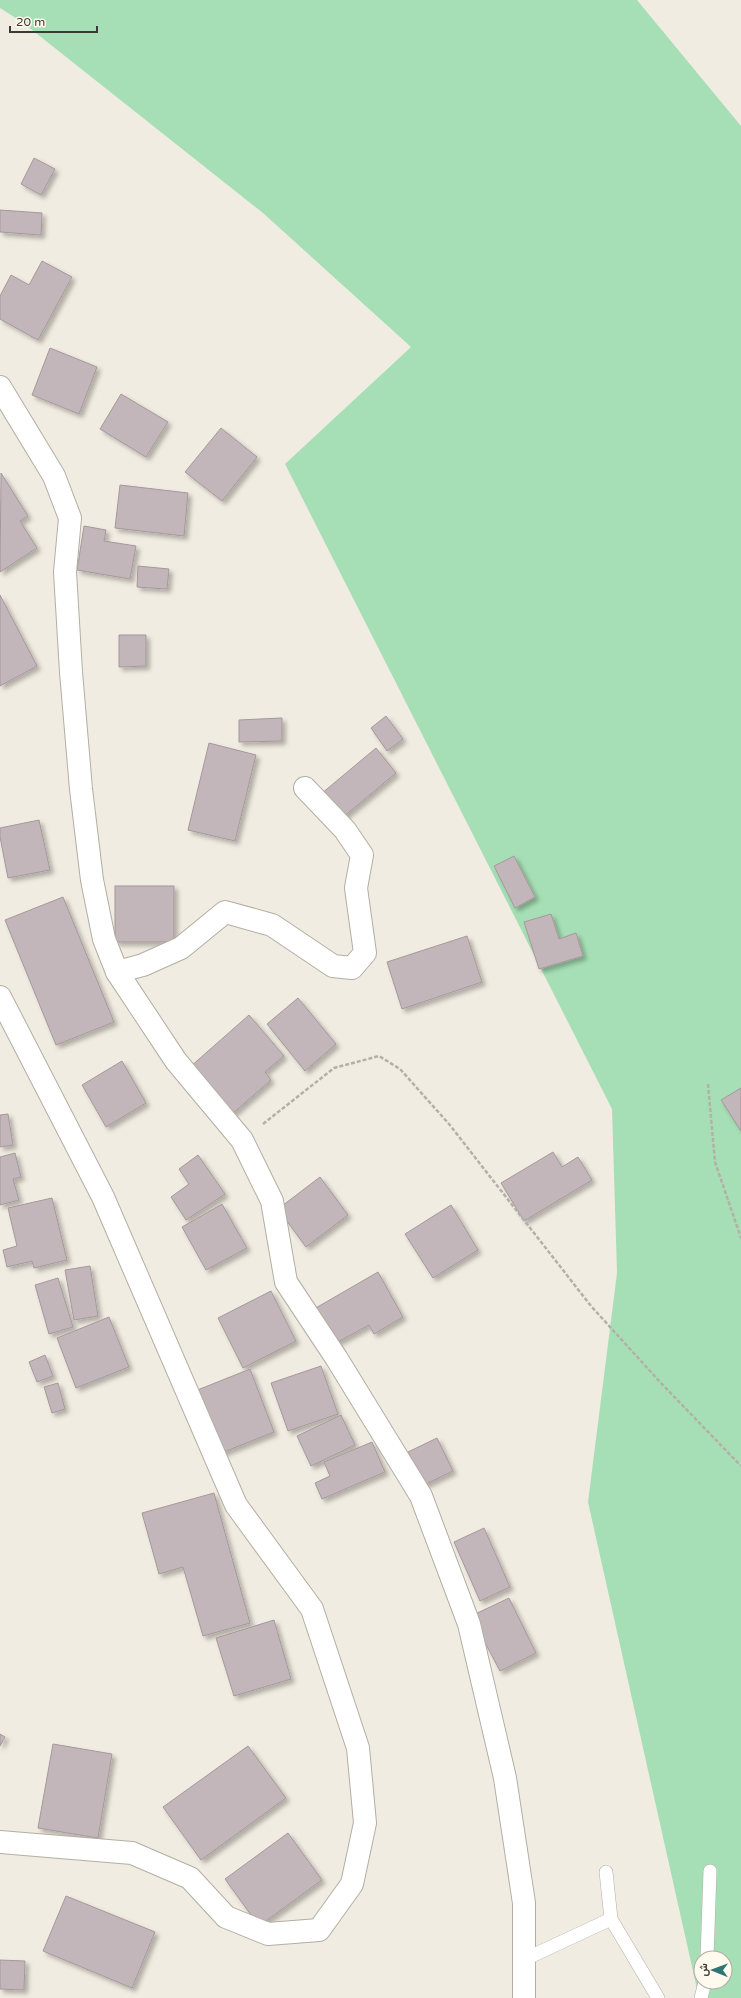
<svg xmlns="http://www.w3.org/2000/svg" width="741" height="1998" viewBox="0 0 741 1998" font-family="'Varela Round',Vazirmatn,sans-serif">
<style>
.green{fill:#a6dfb5;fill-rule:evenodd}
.building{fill:#c3b6ba;stroke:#a5989c;filter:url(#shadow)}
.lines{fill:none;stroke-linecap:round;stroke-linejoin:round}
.service-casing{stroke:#b3aea3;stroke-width:14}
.minor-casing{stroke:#b3aea3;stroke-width:24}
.path{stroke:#b4b0a7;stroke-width:2.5;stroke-dasharray:4 2;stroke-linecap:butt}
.service{stroke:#fff;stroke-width:13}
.minor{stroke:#fff;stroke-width:22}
</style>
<defs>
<filter id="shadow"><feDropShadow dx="3.5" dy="3.5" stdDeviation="2" flood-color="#0004"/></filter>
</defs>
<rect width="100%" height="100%" fill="#f1ece1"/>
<!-- green -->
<path class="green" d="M0,0H637L741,126V1998H699L588,1502L617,1273L612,1109L285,464L411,347L263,213L22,22L0,8ZM701,1958H725V1982H701Z"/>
<!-- building -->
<g class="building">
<polygon points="34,158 55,169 41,195 21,184"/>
<polygon points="0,210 42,213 41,235 0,232"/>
<polygon points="42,261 72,277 38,340 0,319 0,296 11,275 29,285"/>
<polygon points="50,348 97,367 79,414 32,395"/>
<polygon points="121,394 168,422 146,457 100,429"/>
<polygon points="221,428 257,457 222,501 185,472"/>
<polygon points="1,473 28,516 20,521 37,548 0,572"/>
<polygon points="120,485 188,493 184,536 115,528"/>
<polygon points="84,526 106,530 104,541 136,546 130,579 77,570"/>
<polygon points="138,566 169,569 167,589 137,587"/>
<polygon points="0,595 37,666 0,686"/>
<polygon points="119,635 146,635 146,666 119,667"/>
<polygon points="386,716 403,739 387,751 371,728"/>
<polygon points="282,718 282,741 239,742 239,720"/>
<polygon points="209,743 256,755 235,841 188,830"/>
<polygon points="376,748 396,773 341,819 321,794"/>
<polygon points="39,820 50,870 8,878 0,837 0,828"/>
<polygon points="514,856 535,897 515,908 494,866"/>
<rect x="115" y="886" width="59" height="56"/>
<polygon points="63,897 114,1022 56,1045 5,920"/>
<polygon points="551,914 559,939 576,933 583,956 539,969 524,922"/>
<polygon points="467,936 482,982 402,1009 387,962"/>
<polygon points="298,998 336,1044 305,1071 267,1024"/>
<polygon points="249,1015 284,1056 265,1072 271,1080 231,1115 190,1067"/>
<polygon points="122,1061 146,1103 106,1127 82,1085"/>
<polygon points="741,1088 741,1131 721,1100"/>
<polygon points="8,1114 13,1145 0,1147 0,1115"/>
<polygon points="553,1152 562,1167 578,1157 592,1180 524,1221 501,1183"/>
<polygon points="15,1153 21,1177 13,1179 19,1200 0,1205 0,1157"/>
<polygon points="198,1155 225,1194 186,1220 171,1197 189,1184 179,1169"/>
<polygon points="320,1177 348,1215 306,1247 278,1209"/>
<polygon points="52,1198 67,1260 34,1268 32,1261 7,1267 3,1250 17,1246 8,1208"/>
<polygon points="222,1204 247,1248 206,1270 182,1227"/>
<polygon points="451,1205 478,1250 433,1278 405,1234"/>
<polygon points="90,1266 98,1316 74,1320 65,1270"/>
<polygon points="378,1272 403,1317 374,1334 369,1325 334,1344 314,1309"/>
<polygon points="58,1278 73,1327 49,1334 35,1285"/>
<polygon points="271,1291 296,1341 243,1368 218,1318"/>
<polygon points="109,1317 129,1367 76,1388 57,1338"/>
<polygon points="45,1355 53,1376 37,1382 29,1362"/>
<polygon points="321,1366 338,1414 288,1431 271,1383"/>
<polygon points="250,1369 274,1432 219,1454 195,1391"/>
<polygon points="58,1383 65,1409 52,1413 44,1387"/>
<polygon points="341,1415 355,1445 311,1466 297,1436"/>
<polygon points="437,1438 453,1471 424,1485 408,1452"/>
<polygon points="372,1442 385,1472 322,1499 315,1483 330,1476 324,1462"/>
<polygon points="214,1493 250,1623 203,1636 183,1567 159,1574 142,1513"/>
<polygon points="484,1528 510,1587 480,1601 454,1542"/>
<polygon points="509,1598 536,1653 500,1671 471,1616"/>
<polygon points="274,1620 291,1679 234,1696 216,1638"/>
<polygon points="0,1734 5,1737 0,1746"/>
<polygon points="53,1744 112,1754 98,1838 38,1828"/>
<polygon points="248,1746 286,1798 201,1860 163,1807"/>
<polygon points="288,1833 322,1880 259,1926 225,1879"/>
<polygon points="66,1896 155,1932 132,1988 43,1951"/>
<polygon points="0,1960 25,1961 24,1990 0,1989"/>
</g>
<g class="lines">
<defs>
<g id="service">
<polyline points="606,1872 611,1919 658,1998"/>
<polyline points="707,1958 710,1871"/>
<polyline points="523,1960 611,1919"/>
<polyline points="701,1998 705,1982"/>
</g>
<g id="minor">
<polyline points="0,387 54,476 70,518 65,572 71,672 81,789 92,880 104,939 117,972 176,1061 242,1140 272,1201 286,1282 337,1359 421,1496 469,1624 505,1778 524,1903 524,1998"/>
<polyline points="117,972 143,965 181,948 225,912 272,925 333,966 352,968 365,953 356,888 362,855 345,830 305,788"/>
<polyline points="0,997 103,1197 236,1505 312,1609 358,1748 365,1823 352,1884 319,1930 268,1934 226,1917 190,1878 132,1853 0,1842"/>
</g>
</defs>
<!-- service casing -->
<use href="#service" class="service-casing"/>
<!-- minor casing -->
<use href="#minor" class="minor-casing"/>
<!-- path -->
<g class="path">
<polyline points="708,1084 715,1162 741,1238"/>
<polyline points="263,1124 334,1068 379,1056 400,1069 449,1124 591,1306 660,1382 741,1466"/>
</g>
<!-- service -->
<use href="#service" class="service"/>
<!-- minor -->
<use href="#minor" class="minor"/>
</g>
<!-- north arrow -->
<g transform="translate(713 1970) rotate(271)"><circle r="19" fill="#fff9ee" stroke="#b1ada4"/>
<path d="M0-3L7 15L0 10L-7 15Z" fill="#2c7675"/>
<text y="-6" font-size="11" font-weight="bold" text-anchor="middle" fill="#3c3a36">ش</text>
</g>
<!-- scale -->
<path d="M10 26v6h87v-6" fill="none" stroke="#3c3a36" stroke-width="2"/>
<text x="16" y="26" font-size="12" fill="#3c3a36" stroke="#fff9ee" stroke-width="3" paint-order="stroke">20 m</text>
</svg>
